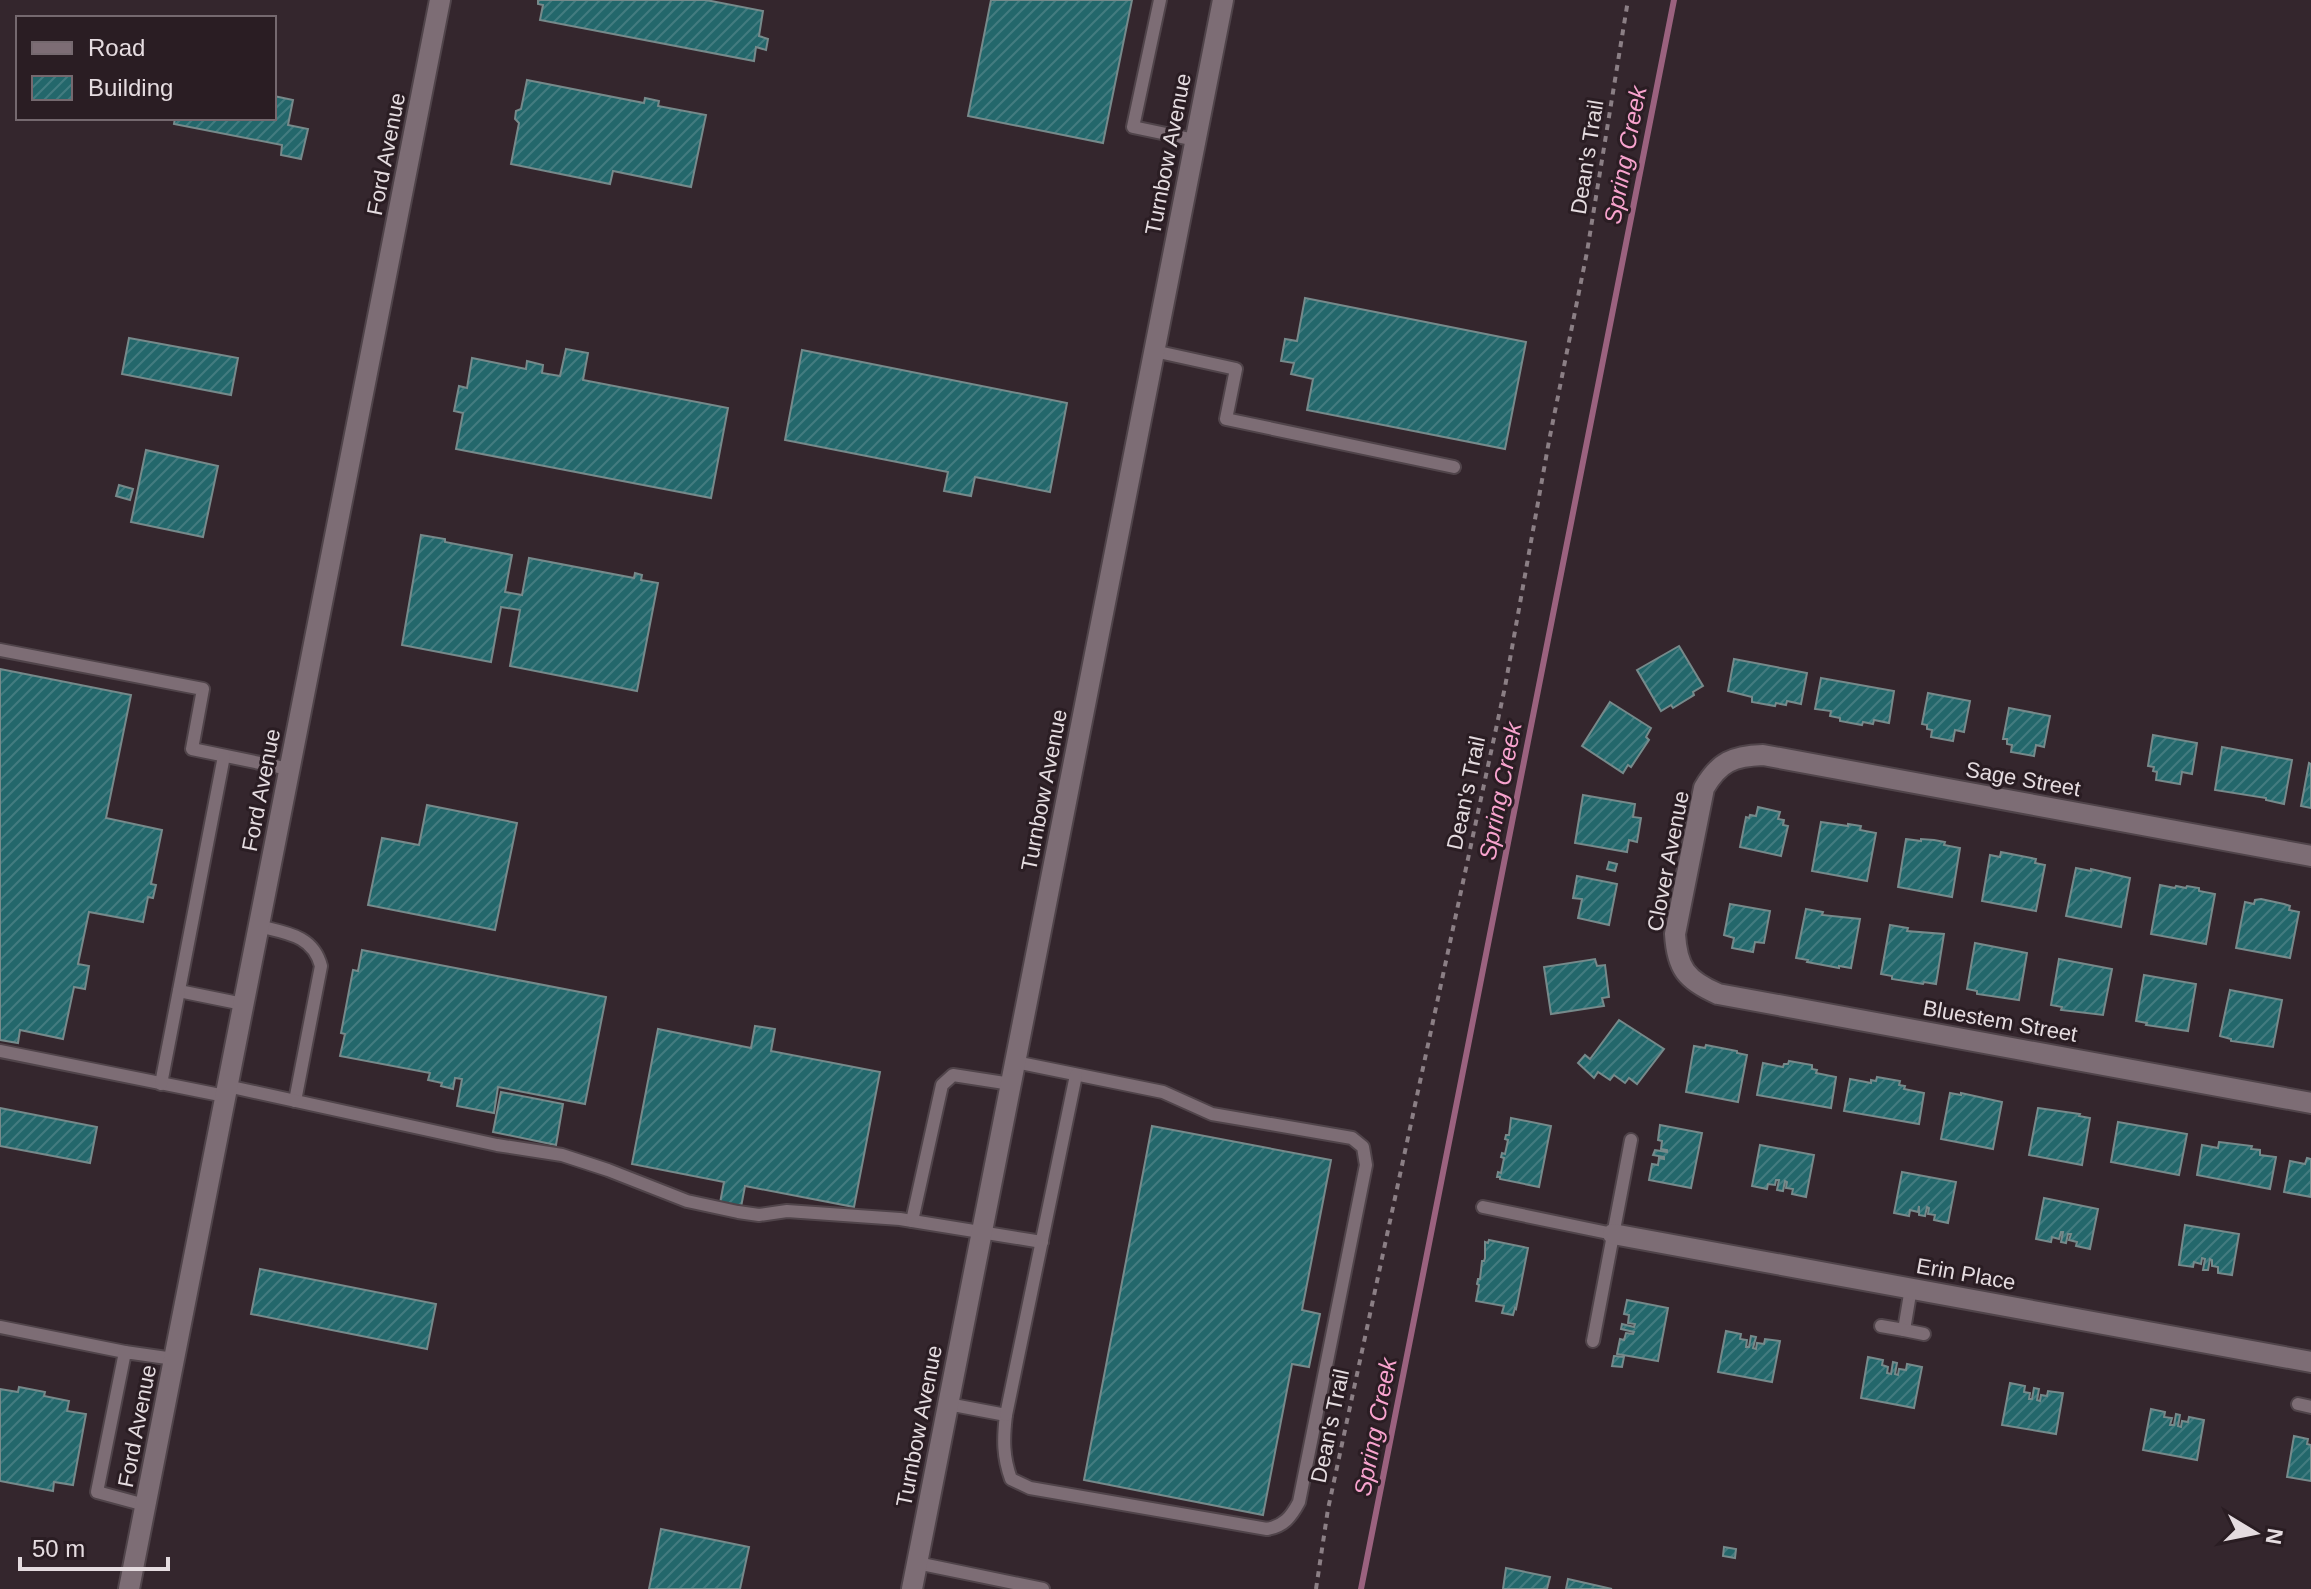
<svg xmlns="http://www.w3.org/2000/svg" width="2311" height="1589" viewBox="0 0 2311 1589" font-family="Arial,sans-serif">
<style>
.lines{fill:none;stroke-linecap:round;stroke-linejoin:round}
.stream{stroke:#9b627f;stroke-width:6}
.building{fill:url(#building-hatch);stroke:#768a8b;stroke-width:2}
.lane-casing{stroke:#50444a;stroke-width:16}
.street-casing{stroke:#50444a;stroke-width:24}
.path{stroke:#8b7f85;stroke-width:4;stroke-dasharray:6 6;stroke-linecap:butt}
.lane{stroke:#7d6d75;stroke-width:12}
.street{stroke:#7d6d75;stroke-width:20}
.labels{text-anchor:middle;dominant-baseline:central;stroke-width:6;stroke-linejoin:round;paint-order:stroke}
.street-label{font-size:22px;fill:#e5dce0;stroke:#2a1d23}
.water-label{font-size:24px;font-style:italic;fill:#f8a3ce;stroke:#2a1d23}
</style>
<defs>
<pattern id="building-hatch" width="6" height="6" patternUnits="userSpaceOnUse" patternTransform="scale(2)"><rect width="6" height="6" fill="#23676b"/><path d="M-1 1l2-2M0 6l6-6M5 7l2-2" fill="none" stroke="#437c80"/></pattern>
</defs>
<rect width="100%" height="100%" fill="#34262d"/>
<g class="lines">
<!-- stream -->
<polyline class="stream" points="1361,1589 1674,0"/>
</g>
<!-- building -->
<g class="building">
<polygon points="538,0 706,0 763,11 759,36 768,39 766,50 756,47 754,61 540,20 543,5 538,4"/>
<polygon points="991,0 1132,0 1103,143 968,116"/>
<polygon points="527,80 644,103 645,98 659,101 658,106 706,115 691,187 613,171 610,184 511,164 519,123 515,119 516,111 521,109"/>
<polygon points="274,96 293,100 288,125 308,129 301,159 281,155 282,145 174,124 175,118 274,118"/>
<polygon points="1305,298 1526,342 1505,449 1307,410 1313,379 1291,374 1294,363 1281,361 1285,339 1297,341"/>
<polygon points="129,338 238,358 231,395 122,374"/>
<polygon points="566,349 588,353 583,380 728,408 711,498 456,449 463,413 454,411 459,386 467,388 472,358 526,369 527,361 543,365 542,373 560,376"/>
<polygon points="802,350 1067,403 1050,492 975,477 971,496 944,491 948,472 785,440"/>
<polygon points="146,450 218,466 203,537 131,522"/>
<polygon points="119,485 133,489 130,500 116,496"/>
<polygon points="421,535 445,539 445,542 512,555 505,592 522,595 529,558 634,578 635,573 642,575 641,580 658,583 637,691 510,666 520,610 501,607 491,662 402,645"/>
<polygon points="1679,646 1703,686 1693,692 1694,695 1673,708 1671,705 1661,711 1637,670"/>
<polygon points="1734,659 1807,673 1801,704 1787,701 1786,705 1776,703 1775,706 1752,702 1752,697 1728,691"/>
<polygon points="0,669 131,695 106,818 162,830 151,884 156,885 153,898 148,897 143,922 89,912 78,964 89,966 85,989 74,987 63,1039 20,1030 18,1043 0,1040"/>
<polygon points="1821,678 1894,691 1889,723 1874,720 1873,724 1863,722 1862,725 1840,721 1840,718 1830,716 1831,711 1815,709"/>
<polygon points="1928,693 1970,701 1964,732 1955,730 1953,741 1931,737 1932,730 1927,729 1927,725 1922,724"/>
<polygon points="1610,702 1651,728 1646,737 1649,740 1631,767 1628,765 1623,773 1582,746"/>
<polygon points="2009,708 2050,716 2044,747 2036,745 2034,756 2011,752 2012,745 2007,744 2007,739 2003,739"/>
<polygon points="2153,735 2197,743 2192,774 2182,772 2180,784 2156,780 2157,772 2153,771 2154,767 2148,766"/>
<polygon points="2222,747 2292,760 2284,804 2266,800 2266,798 2215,790"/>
<polygon points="2309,763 2311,764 2311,808 2301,806"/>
<polygon points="1583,795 1635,804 1633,817 1641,818 1637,842 1629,840 1627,852 1575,843"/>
<polygon points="427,805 517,823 495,930 368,905 382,838 419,845"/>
<polygon points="1758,807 1780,812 1778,819 1784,820 1783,825 1788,826 1781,856 1740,847 1746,817 1749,818 1750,815 1756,816"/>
<polygon points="1821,822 1848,826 1848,824 1861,826 1860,830 1876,833 1867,881 1812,871"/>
<polygon points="1906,839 1921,841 1921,839 1934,840 1945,842 1944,845 1960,848 1952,897 1898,887"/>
<polygon points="2001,852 2036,859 2035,863 2045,865 2036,911 1982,901 1990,855 2000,857"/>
<polygon points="1609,862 1617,864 1615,871 1607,869"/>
<polygon points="2076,868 2091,871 2091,869 2130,878 2121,927 2066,916"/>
<polygon points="1577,876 1617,884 1609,925 1578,918 1582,899 1573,898"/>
<polygon points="2160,885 2175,888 2176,886 2186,888 2187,886 2199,888 2199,891 2215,894 2206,944 2151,934"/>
<polygon points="2261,899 2284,904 2290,906 2289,910 2299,912 2290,958 2236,948 2245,902 2254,904 2255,900"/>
<polygon points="1730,904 1770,911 1764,943 1755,942 1753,952 1732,948 1734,938 1724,935"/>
<polygon points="1806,909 1823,912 1822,915 1860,919 1851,968 1839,966 1839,968 1807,962 1808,960 1796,958"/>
<polygon points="1890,925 1908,928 1907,931 1944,934 1936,984 1924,982 1923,984 1892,979 1892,976 1881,974"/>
<polygon points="1975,943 2027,953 2019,1000 1977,994 1977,991 1967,989"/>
<polygon points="362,950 606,997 585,1104 498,1087 494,1113 457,1106 462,1079 455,1078 453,1089 441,1086 442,1083 428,1080 430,1073 340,1056 345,1034 341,1033 353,970 358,971"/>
<polygon points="1595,959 1597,966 1605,965 1609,997 1602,998 1604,1006 1551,1014 1544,967"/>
<polygon points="2059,959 2112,969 2103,1015 2061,1010 2062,1007 2051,1005"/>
<polygon points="2144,975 2196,984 2188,1031 2146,1025 2147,1023 2136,1021"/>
<polygon points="2230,990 2282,1000 2273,1047 2231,1041 2231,1039 2220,1036"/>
<polygon points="1619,1020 1664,1049 1637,1084 1629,1078 1625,1083 1614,1075 1610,1080 1598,1072 1594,1078 1578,1063 1585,1055 1590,1059"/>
<polygon points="755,1026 775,1029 771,1051 880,1072 854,1207 745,1186 741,1207 720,1203 724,1182 632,1164 658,1029 751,1048"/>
<polygon points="1706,1045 1737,1051 1737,1053 1747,1055 1738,1102 1686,1092 1694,1046 1705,1048"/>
<polygon points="1789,1061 1812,1065 1812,1069 1817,1070 1816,1073 1836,1077 1831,1108 1757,1095 1763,1063 1783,1067 1784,1064 1788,1064"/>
<polygon points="1877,1077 1900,1081 1899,1085 1905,1086 1904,1089 1924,1093 1919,1124 1844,1111 1850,1079 1871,1083 1871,1080 1876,1081"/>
<polygon points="501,1092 563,1104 556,1145 493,1132"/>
<polygon points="1950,1093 1961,1095 1961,1093 2002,1102 1993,1149 1941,1139"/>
<polygon points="0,1108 97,1127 90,1163 0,1146"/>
<polygon points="2038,1108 2080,1114 2079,1116 2090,1118 2082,1165 2029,1155"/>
<polygon points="1511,1118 1551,1126 1539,1187 1500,1179 1500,1177 1497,1177 1498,1172 1501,1173 1504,1158 1501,1157 1502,1153 1505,1154 1508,1140 1505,1139 1506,1135 1509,1135"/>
<polygon points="2118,1122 2187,1134 2179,1175 2111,1162"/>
<polygon points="1660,1125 1702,1133 1691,1188 1649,1180 1652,1164 1658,1165 1659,1158 1664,1159 1664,1157 1653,1155 1655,1150 1667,1152 1667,1150 1661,1149 1662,1141 1658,1140"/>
<polygon points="1152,1126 1331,1160 1302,1310 1320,1314 1309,1367 1292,1364 1263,1515 1084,1480"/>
<polygon points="2219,1142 2252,1146 2251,1149 2260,1150 2260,1155 2276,1157 2270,1189 2197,1175 2202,1145 2218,1148"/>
<polygon points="1760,1145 1814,1155 1806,1197 1792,1194 1793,1189 1786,1188 1787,1182 1785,1181 1783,1191 1777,1190 1779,1180 1776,1180 1775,1185 1768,1184 1767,1189 1752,1186"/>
<polygon points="2307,1158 2311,1159 2311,1197 2284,1192 2290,1161 2305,1164"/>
<polygon points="1902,1172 1956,1182 1948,1223 1934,1220 1935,1215 1928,1214 1929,1208 1927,1207 1925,1216 1919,1215 1919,1206 1918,1212 1910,1210 1909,1216 1894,1213"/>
<polygon points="2044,1198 2098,1209 2090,1249 2076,1246 2077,1242 2069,1240 2071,1234 2068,1234 2066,1243 2061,1242 2063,1232 2061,1232 2059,1239 2052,1237 2051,1242 2036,1239"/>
<polygon points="2185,1225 2239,1234 2232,1275 2218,1273 2218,1267 2212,1266 2212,1260 2210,1259 2208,1270 2203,1270 2205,1259 2202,1258 2201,1264 2194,1262 2193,1267 2179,1265"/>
<polygon points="1489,1240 1528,1248 1516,1309 1515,1308 1513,1315 1502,1313 1504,1306 1476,1301 1479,1285 1477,1284 1478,1279 1480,1279 1482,1261 1484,1261 1485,1258 1485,1242 1488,1243"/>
<polygon points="260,1269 436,1304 427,1349 251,1314"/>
<polygon points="1627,1300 1668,1308 1658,1361 1617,1354 1620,1339 1624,1340 1626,1333 1633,1334 1634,1332 1621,1329 1622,1324 1634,1327 1635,1324 1628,1323 1629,1315 1624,1314"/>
<polygon points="1726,1331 1741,1334 1740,1339 1747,1340 1746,1347 1749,1347 1751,1336 1756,1337 1753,1348 1756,1349 1757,1343 1764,1344 1765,1339 1780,1341 1772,1382 1718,1372"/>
<polygon points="1614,1356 1624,1357 1622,1367 1612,1366"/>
<polygon points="1868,1357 1883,1360 1882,1365 1888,1367 1887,1373 1891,1374 1893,1362 1897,1363 1895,1374 1898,1375 1899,1369 1906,1370 1907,1364 1922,1367 1914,1408 1861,1398"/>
<polygon points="2010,1383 2025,1386 2024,1392 2030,1393 2029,1399 2032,1399 2034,1388 2039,1389 2037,1400 2040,1401 2041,1395 2047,1396 2048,1391 2063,1393 2056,1434 2002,1425"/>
<polygon points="19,1387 45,1392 44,1396 69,1401 67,1411 86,1414 73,1485 54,1482 53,1491 0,1481 0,1389 18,1392"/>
<polygon points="2151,1409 2165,1412 2164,1417 2172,1418 2170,1425 2174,1425 2176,1414 2180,1415 2178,1426 2181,1427 2182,1421 2188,1422 2189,1417 2204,1420 2197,1460 2143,1450"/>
<polygon points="2294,1436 2308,1439 2307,1444 2311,1445 2311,1481 2287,1477"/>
<polygon points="661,1529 749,1547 740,1589 649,1589"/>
<polygon points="1724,1547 1736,1549 1735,1558 1723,1556"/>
<polygon points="1506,1568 1550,1577 1547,1589 1503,1589"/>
<polygon points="1568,1579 1612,1589 1566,1589"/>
</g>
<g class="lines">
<defs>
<g id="lane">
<polyline points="1160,0 1133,127 1195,140"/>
<polyline points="1154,351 1236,369 1226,419 1454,467"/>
<polyline points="0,650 203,689 192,749 289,769"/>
<path d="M258,926C286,933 313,935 321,966L295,1101"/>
<polyline points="179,991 243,1004"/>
<polyline points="0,1051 225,1096"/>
<polyline points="161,1084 224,756"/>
<polyline points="227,1086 497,1145 562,1155 608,1170 687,1201 738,1212 759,1215 787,1211 900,1219 1042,1242"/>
<polyline points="1483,1207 1613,1234"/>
<polyline points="912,1221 942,1085 953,1075 1011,1084"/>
<polyline points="1911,1288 1904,1330 1924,1334"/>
<polyline points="1881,1326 1904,1330"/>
<polyline points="0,1327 125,1352"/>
<polyline points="1593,1341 1631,1140"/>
<path d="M948,1404L1006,1415C1003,1439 1003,1457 1011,1479L1030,1488L1267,1529C1284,1526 1291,1517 1299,1502L1366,1165L1363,1147L1352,1138L1212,1114L1163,1092L1015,1062"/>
<polyline points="2298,1404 2311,1407"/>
<polyline points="1006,1415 1076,1075"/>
<polyline points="145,1505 97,1492 125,1352 174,1359"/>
<polyline points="917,1563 1043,1589"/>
</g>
<g id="street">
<path d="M2311,856L1763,755C1733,756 1719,762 1704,788L1675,934C1677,968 1686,980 1718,994L2311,1103"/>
<polyline points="1613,1234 2311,1362"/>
<polyline points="129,1589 440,0"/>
<polyline points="912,1589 1223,0"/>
</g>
</defs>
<!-- lane casing -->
<use href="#lane" class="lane-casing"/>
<!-- street casing -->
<use href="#street" class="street-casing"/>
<!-- path -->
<polyline class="path" points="1316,1589 1328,1509 1505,687 1549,441 1587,252 1628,0"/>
<!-- lane -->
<use href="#lane" class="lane"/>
<!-- street -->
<use href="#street" class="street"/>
</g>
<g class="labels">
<!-- street labels -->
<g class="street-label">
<text transform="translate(386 154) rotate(-79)">Ford Avenue</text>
<text transform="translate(1168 154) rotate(-79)">Turnbow Avenue</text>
<text transform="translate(1587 157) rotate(-81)">Dean's Trail</text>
<text transform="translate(2023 779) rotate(10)">Sage Street</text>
<text transform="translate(261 790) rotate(-79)">Ford Avenue</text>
<text transform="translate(1044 790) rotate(-79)">Turnbow Avenue</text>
<text transform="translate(1466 793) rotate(-78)">Dean's Trail</text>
<text transform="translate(1668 861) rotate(-79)">Clover Avenue</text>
<text transform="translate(2000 1021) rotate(10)">Bluestem Street</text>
<text transform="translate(1966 1274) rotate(10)">Erin Place</text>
<text transform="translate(137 1426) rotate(-79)">Ford Avenue</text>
<text transform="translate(919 1426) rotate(-79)">Turnbow Avenue</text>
<text transform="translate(1330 1426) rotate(-78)">Dean's Trail</text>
</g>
<!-- water labels -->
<g class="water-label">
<text transform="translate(1625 155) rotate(-79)">Spring Creek</text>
<text transform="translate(1500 791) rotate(-79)">Spring Creek</text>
<text transform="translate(1375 1427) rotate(-79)">Spring Creek</text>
</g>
</g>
<!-- legend -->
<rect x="16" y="16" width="260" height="104" fill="#2a1d23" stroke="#75696f" stroke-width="2"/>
<rect x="32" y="42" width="40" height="12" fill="#7d6d75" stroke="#75696f" stroke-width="2"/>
<text x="88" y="56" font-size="24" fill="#e5dce0">Road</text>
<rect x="32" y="76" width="40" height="24" fill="url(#building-hatch)" stroke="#75696f" stroke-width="2"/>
<text x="88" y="96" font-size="24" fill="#e5dce0">Building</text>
<!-- north arrow -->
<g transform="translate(2255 1533) rotate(100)" stroke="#2a1d23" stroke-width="6" paint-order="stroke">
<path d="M0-6L14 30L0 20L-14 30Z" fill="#e5dce0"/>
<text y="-12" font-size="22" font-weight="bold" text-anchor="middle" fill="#e5dce0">N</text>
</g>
<!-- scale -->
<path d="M20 1557v12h148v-12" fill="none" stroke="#e5dce0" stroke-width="4"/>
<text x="32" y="1557" font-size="24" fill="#e5dce0" stroke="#2a1d23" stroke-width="6" paint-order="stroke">50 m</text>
</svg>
